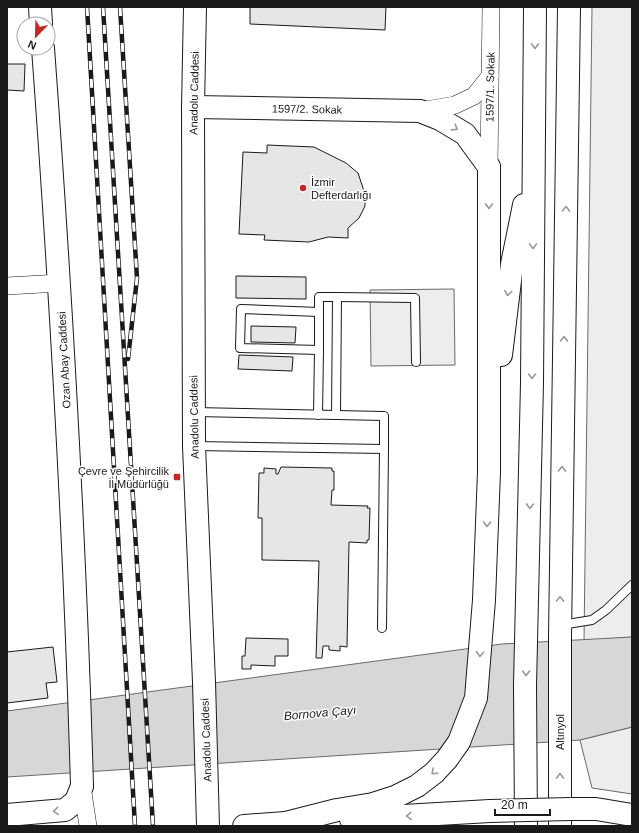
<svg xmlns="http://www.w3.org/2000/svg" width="639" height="833" viewBox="0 0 639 833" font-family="Helvetica,sans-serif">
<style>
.built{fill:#ededed;stroke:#6a6a6a}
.water{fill:#d7d7d7;stroke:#6a6a6a}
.building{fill:#e6e6e6;stroke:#1a1a1a}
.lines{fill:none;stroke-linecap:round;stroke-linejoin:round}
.lane-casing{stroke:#1a1a1a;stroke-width:10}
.street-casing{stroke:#1a1a1a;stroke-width:18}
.secondary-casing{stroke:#1a1a1a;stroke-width:24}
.primary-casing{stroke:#1a1a1a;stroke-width:24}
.highway-casing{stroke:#1a1a1a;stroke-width:24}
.lane{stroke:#fff;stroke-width:8}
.street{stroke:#fff;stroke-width:17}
.secondary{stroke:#fff;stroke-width:22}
.primary{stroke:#fff;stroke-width:22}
.highway{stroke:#fff;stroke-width:22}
.rail-casing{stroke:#1a1a1a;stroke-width:4.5}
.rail{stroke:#fff;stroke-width:3;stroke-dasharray:9;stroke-linecap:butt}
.highway-bridge-casing{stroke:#1a1a1a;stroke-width:24;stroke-linecap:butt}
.highway-bridge{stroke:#fff;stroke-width:22}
.oneway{stroke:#989898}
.poi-dot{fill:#c62828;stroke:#fff;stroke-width:1.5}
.labels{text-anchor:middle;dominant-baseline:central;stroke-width:3;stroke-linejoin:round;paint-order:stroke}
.street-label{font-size:11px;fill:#1a1a1a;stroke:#fff}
.poi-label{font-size:11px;fill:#1a1a1a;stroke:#fff;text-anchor:start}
.water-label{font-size:12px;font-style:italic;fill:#1a1a1a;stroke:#fff}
</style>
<rect width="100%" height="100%" fill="#fff"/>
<!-- built -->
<g class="built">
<polygon points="592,7 632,7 632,637 584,641"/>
<polygon points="454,289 455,365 371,366 370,290"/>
<polygon points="632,727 632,794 592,788 580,740"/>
</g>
<!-- water -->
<polygon class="water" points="632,637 632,727 580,740 7,777 7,711 502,644"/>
<!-- building -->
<g class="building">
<polygon points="250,7 386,7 385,30 250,24"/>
<polygon points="7,64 25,64 24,91 7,90"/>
<polygon points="267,145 314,147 346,163 358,173 365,194 365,206 359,218 348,228 348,238 328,237 309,242 264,240 265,235 239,234 243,152 267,153"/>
<polygon points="236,276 306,277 306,299 236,298"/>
<polygon points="251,326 296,327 295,343 251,342"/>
<polygon points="239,355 293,357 292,371 238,369"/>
<polygon points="281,467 332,468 332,471 334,471 334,490 332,490 331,505 368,506 367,508 370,508 369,540 367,540 367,543 349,542 347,647 340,646 340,651 329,650 329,646 323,646 322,658 316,658 319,561 262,560 262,518 258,518 259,473 264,473 264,468 276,469 276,474 278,474"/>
<polygon points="246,638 288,639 288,656 275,656 275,666 251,665 251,669 242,669 242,656 245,656"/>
<polygon points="53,647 57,682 46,683 48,698 7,703 7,652"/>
</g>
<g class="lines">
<defs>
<g id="lane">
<polyline points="337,297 415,298 416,362"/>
<polyline points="319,350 319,312"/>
<polyline points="195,412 384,416 384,449 196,446"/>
<polyline points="318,415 319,350 240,348 241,309 319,312 319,297 337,297 336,415"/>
<polyline points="561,625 592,620 606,610 632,585"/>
<polyline points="382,628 384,449"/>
</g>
<g id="street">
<polyline points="420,111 455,105 474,96 490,76"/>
<polyline points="489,167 491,7"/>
<polyline points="7,286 60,283"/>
<polyline points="82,786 88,826"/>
</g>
<g id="secondary">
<polyline points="40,7 41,24"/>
<polyline points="195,7 193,107 194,446 204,682 208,826"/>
<path d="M43,48C61,294 75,540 82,786"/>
<polyline points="193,107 420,111 440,119 465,134 489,167"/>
</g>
<g id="primary">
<polyline points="7,815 65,810 76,801 82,786"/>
<polyline points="244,826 286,823"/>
</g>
<g id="highway">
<polyline points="501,355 512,264 524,205"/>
<polyline points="571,809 596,809 632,815"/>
<polyline points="351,819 490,811"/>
<polyline points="286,823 337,810 373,804 395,797 417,786 434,773 447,759 459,742 476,698 484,600 489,472 489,167"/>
<polyline points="526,826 525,685 532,383 535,7"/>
<polyline points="560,826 560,637 569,7"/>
</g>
</defs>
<!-- lane casing -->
<use href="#lane" class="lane-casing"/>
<!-- street casing -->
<use href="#street" class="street-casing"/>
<!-- secondary casing -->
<use href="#secondary" class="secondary-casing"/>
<!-- primary casing -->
<use href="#primary" class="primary-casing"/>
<!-- highway casing -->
<use href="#highway" class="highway-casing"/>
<!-- lane -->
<use href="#lane" class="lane"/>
<!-- street -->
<use href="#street" class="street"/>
<!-- secondary -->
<use href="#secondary" class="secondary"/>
<!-- primary -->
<use href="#primary" class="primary"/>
<!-- highway -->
<use href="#highway" class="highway"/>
<defs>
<g id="rail">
<polyline points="87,7 135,826"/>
<polyline points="103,7 153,826"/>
<polyline points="120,7 137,278 128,359"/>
</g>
</defs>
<!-- rail casing -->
<use href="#rail" class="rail-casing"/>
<!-- rail -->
<use href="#rail" class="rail"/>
<defs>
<polyline id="highway-bridge" points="490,811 571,809"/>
</defs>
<!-- highway-bridge casing -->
<use href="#highway-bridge" class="highway-bridge-casing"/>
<!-- highway-bridge -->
<use href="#highway-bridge" class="highway-bridge"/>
</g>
<!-- one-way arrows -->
<defs><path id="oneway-chevron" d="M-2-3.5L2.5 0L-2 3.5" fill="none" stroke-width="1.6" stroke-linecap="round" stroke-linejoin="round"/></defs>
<g class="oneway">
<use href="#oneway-chevron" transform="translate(535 46) rotate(91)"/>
<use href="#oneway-chevron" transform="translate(455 128) rotate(32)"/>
<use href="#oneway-chevron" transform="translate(489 206) rotate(90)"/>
<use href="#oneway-chevron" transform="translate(566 209) rotate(-89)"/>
<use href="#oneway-chevron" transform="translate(533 246) rotate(90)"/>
<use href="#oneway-chevron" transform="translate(508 293) rotate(97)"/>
<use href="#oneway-chevron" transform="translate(564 339) rotate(-89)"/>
<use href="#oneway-chevron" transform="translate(532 376) rotate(90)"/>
<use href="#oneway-chevron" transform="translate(562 469) rotate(-89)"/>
<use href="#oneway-chevron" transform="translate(530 506) rotate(91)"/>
<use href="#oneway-chevron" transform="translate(487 524) rotate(92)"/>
<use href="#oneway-chevron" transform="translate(560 599) rotate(-89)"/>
<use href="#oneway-chevron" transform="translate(480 654) rotate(94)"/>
<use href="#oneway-chevron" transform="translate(526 673) rotate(92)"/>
<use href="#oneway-chevron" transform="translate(434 772) rotate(137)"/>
<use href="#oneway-chevron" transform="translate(560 776) rotate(-90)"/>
<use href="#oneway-chevron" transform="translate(56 811) rotate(175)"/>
<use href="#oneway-chevron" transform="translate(409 816) rotate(176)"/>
</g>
<!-- markers -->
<g class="poi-dot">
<circle cx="303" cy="188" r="4"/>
<rect x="173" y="473" width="8" height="8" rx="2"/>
</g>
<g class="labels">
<!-- street labels -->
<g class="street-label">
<text transform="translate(490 87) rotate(-89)">1597/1. Sokak</text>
<text transform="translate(194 93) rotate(-89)">Anadolu Caddesi</text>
<text transform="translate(307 109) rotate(1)">1597/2. Sokak</text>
<text transform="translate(64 360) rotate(-93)">Ozan Abay Caddesi</text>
<text transform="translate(194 417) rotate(-91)">Anadolu Caddesi</text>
<text transform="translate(560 732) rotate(-90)">Altınyol</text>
<text transform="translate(206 740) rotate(-92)">Anadolu Caddesi</text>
</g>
<!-- poi labels -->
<g class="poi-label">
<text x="311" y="182">İzmir<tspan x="311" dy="13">Defterdarlığı</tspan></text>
<text x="169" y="471" text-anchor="end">Çevre ve Şehircilik<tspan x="169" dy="13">İl Müdürlüğü</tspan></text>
</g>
<!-- water labels -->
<g class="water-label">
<text transform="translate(320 713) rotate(-5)">Bornova Çayı</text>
</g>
</g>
<!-- border -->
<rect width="639" height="833" fill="none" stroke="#1a1a1a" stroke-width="16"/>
<!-- north arrow -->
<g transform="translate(36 36) rotate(203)"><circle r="19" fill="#ffffff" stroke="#a3a3a3"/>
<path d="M0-3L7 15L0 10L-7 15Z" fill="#c62828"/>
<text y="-6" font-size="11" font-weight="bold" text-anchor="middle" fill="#1a1a1a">N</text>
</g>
<!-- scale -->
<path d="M495 809v6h55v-6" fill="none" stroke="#1a1a1a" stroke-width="2"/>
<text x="501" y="809" font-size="12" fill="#1a1a1a" stroke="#ffffff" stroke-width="3" paint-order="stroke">20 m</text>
</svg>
